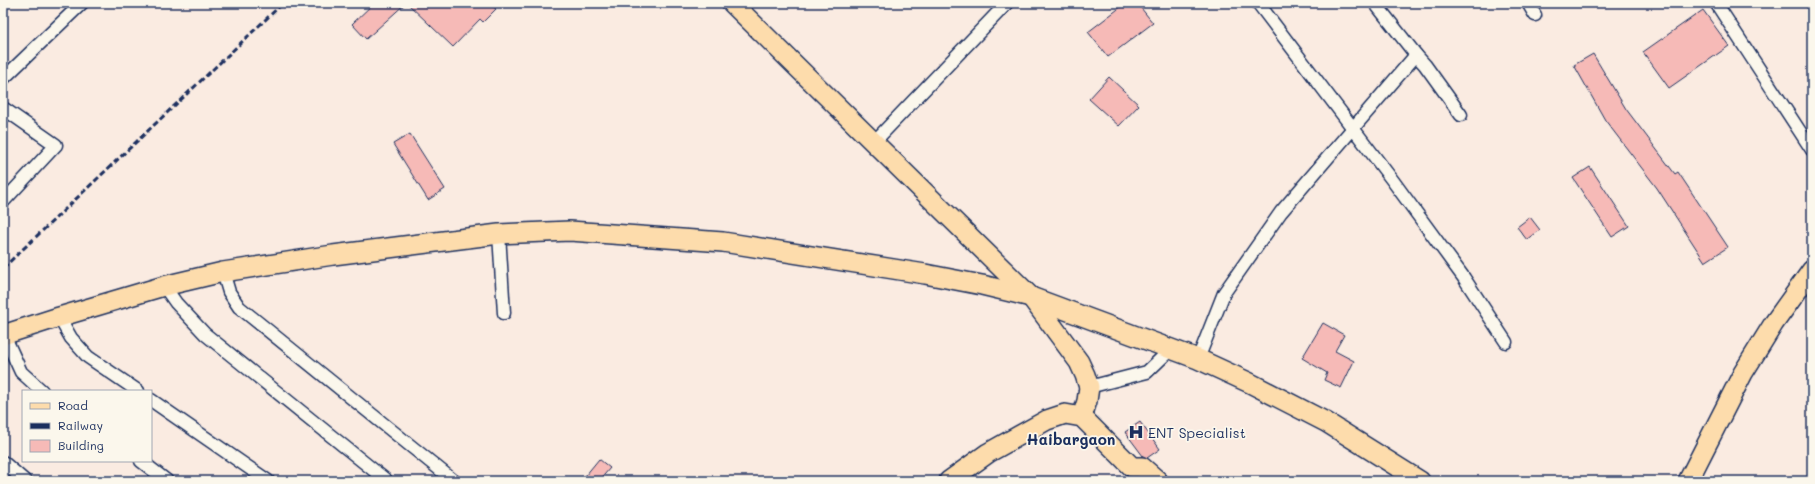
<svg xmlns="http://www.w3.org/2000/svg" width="1815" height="484" viewBox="0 0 1815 484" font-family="Mali,sans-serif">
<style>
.building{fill:#f6bab7;stroke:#1b2f5e}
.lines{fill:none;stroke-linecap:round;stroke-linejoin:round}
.street-casing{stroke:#1b2f5e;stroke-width:15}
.primary-casing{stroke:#1b2f5e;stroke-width:22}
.street{stroke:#fbf7ec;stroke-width:12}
.primary{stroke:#fddcac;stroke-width:19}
.rail{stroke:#1b2f5e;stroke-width:3;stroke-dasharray:6 3;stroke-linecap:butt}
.labels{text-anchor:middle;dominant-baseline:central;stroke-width:3.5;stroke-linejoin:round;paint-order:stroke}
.poi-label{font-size:14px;fill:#1b2f5e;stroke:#fbf7ec;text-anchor:start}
.neighbourhood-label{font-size:15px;font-weight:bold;fill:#1b2f5e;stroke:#fbf7ec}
</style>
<rect width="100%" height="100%" fill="#faebe1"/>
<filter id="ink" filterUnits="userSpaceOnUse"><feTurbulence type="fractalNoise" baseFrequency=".025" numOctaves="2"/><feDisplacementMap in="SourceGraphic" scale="8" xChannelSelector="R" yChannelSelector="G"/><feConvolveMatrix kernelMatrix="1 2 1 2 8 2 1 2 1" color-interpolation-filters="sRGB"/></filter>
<g filter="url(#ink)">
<!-- building -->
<g class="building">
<polygon points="374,3 406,3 366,39 352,24"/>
<polygon points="407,3 489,3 496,9 483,22 480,19 453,47"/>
<polygon points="1126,3 1137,3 1153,23 1108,57 1088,32"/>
<polygon points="1703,10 1729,46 1669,88 1643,52"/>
<polygon points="1593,54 1626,109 1675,174 1678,172 1728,247 1705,262 1657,188 1605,120 1574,65"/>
<polygon points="1109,77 1139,105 1119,126 1089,99"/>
<polygon points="410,134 445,189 428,200 393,144"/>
<polygon points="1590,167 1629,226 1612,237 1573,178"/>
<polygon points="1530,217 1540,230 1527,240 1517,227"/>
<polygon points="1323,323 1344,335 1335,351 1354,361 1341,388 1324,380 1327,373 1302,358"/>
<polygon points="1140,422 1160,449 1147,458 1143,456 1125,432"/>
<polygon points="599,459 610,468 599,481 581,481"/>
</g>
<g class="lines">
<defs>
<g id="street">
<polyline points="1258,3 1393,181 1464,278 1506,342"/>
<polyline points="1528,3 1535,15"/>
<polyline points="1716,3 1812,150"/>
<polyline points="1416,55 1425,65 1461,115"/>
<polyline points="3,79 82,3"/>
<polyline points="3,108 56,145 3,202"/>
<polyline points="874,142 1007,3"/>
<polyline points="499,234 504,313"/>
<polyline points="223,272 229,292 239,307 454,481"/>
<polyline points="164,286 176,303 205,334 387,481"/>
<polyline points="59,317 71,338 88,357 138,391"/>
<polyline points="4,335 21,372 42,391"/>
<polyline points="1198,359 1224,293 1281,212 1416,55 1375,3"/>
<polyline points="1089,387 1147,372 1171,349"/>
<polyline points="151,400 268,481"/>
<polyline points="141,461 167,481"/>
<polyline points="3,462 25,481"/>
</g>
<g id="primary">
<polyline points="732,3 1031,297 1079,362 1085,375 1089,387 1087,401 1082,417"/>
<polyline points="3,335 59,317 164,286 223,272 333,255 499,234 570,231 723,242 925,274 982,285 1031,297 1198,359 1250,383 1326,422 1420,481"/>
<polyline points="949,481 988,453 1047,420 1065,414 1082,417 1132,467 1142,467 1158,481"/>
<polyline points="1688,481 1743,373 1774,323 1812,270"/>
</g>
</defs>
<!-- street casing -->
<use href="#street" class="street-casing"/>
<!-- primary casing -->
<use href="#primary" class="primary-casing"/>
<!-- street -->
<use href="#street" class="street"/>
<!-- primary -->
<use href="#primary" class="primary"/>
<!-- rail -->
<polyline class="rail" points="3,268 283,3"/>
</g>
</g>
<!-- icons -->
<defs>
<symbol id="hospital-bare" viewBox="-9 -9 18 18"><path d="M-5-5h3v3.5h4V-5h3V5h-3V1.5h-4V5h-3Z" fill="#1b2f5e" stroke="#fbf7ec" stroke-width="2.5" paint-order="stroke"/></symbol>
</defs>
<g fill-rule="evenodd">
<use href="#hospital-bare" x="1125" y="421" width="22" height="22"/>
</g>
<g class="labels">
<!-- poi labels -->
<g class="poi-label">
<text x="1148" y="432">ENT Specialist</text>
</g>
<!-- neighbourhood labels -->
<g class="neighbourhood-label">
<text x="1071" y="439">Haibargaon</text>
</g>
</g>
<!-- margin -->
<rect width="1815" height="484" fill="none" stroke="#fbf7ec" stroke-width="16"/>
<rect x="8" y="8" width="1799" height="468" fill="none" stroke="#1b2f5e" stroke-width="1.5" filter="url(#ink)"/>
<!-- legend -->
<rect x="22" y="390" width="130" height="72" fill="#fbf7ec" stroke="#a1a7b3"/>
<rect x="30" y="403" width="20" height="6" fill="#fddcac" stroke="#a1a7b3"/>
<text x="58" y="410" font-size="12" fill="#1b2f5e">Road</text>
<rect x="30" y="423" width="20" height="6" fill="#1b2f5e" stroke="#a1a7b3"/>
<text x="58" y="430" font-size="12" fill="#1b2f5e">Railway</text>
<rect x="30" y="440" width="20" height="12" fill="#f6bab7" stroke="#a1a7b3"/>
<text x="58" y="450" font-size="12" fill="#1b2f5e">Building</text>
</svg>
